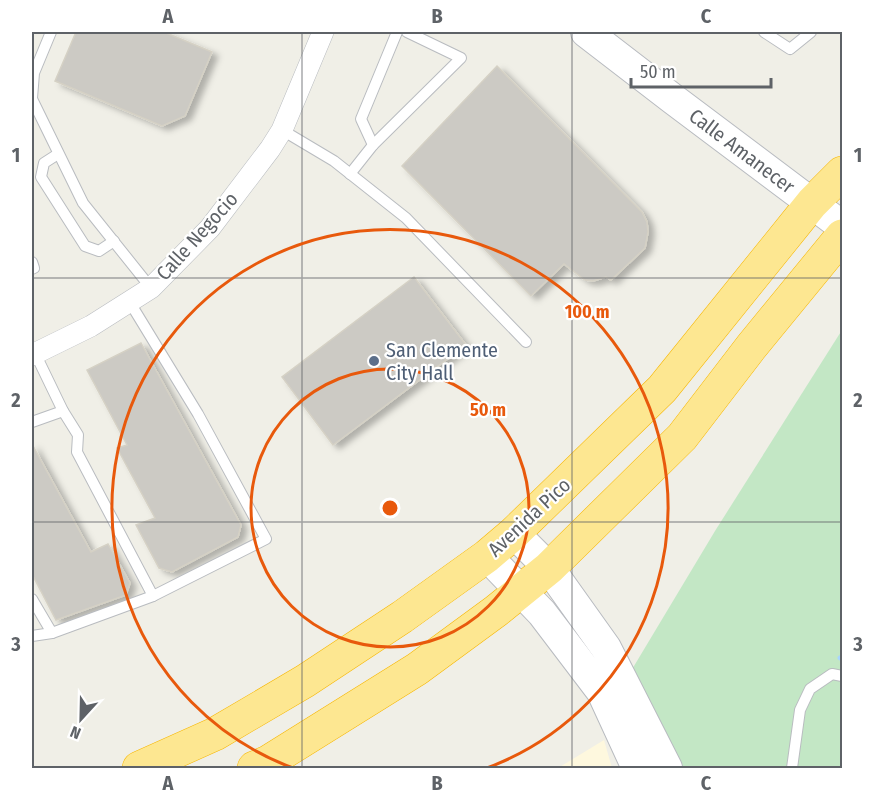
<svg xmlns="http://www.w3.org/2000/svg" width="874" height="800" viewBox="0 0 874 800" font-family="'Fira Sans Condensed',sans-serif">
<style>
.commercial{fill:#fef8de}
.green{fill:#c3e7c5}
.lines{fill:none;stroke-linecap:round;stroke-linejoin:round}
.stream{stroke:#a8d5ff;stroke-width:5}
.building{fill:#cccac4;stroke:#d5d1c5;stroke-width:1.5;filter:url(#shadow)}
.lane-casing{stroke:#b9bcc0;stroke-width:12}
.street-casing{stroke:#b9bcc0;stroke-width:22}
.secondary-casing{stroke:#b8bbc0;stroke-width:32}
.highway-casing{stroke:#f7b600;stroke-width:34}
.lane{stroke:#fff;stroke-width:10}
.street{stroke:#fff;stroke-width:21}
.secondary{stroke:#fff;stroke-width:30}
.highway{stroke:#fde791;stroke-width:33}
.grid{fill:none;stroke:#5e6267;stroke-width:1.5;stroke-opacity:0.55}
.ring{fill:none;stroke:#e8590c;stroke-width:3}
.service-dot{fill:#5c6f8a;stroke:#fff;stroke-width:2}
.labels{text-anchor:middle;dominant-baseline:central;stroke-width:4.5;stroke-linejoin:round;paint-order:stroke}
.street-label{font-size:20px;fill:#5e6267;stroke:#fff}
.service-label{font-size:20px;fill:#4e5e75;stroke:#fff;text-anchor:start}
.centre{fill:#e8590c;stroke:#fff;stroke-width:3}
.ring-label{font-size:18px;text-anchor:middle;font-weight:bold;fill:#e8590c;stroke:#fff;stroke-width:4.5;stroke-linejoin:round;paint-order:stroke}
.neatline{fill:none;stroke:#5e6267;stroke-width:2}
.grid-label{font-size:20px;text-anchor:middle;font-weight:bold;fill:#5e6267}
</style>
<defs>
<filter id="shadow"><feDropShadow dx="6" dy="4" stdDeviation="3" flood-color="#0004"/></filter>
</defs>
<rect width="100%" height="100%" fill="#f0efe7"/>
<!-- commercial -->
<polygon class="commercial" points="604,740 612,768 558,768"/>
<!-- green -->
<polygon class="green" points="842,330 842,768 670,768 631,671 715,531"/>
<g class="lines">
<!-- stream -->
<polyline class="stream" points="840,658 842,657"/>
</g>
<!-- building -->
<g class="building">
<polygon points="76,32 164,32 212,52 185,116 162,126 55,81"/>
<polygon points="497,66 642,212 647,222 648,232 645,248 611,280 606,277 593,281 585,280 564,264 531,296 402,166"/>
<polygon points="414,277 466,345 333,445 282,377"/>
<polygon points="141,343 241,525 238,537 172,572 159,568 136,525 155,518 117,448 127,445 87,370"/>
<polygon points="32,444 91,552 108,544 130,583 126,595 56,620 32,574"/>
</g>
<g class="lines">
<defs>
<g id="lane">
<polyline points="764,32 790,49 811,32"/>
<polyline points="32,98 34,73 51,32"/>
<polyline points="32,99 83,203 151,288"/>
<polyline points="282,130 334,161 406,218 526,342"/>
<polyline points="373,145 361,119 397,32"/>
<polyline points="58,154 44,163 41,177 85,246 99,251 114,241"/>
<polyline points="350,174 373,145 461,58 407,32"/>
<polyline points="32,262 34,268 32,269"/>
<polyline points="35,353 63,411 78,435 77,452 153,596 266,539 198,414 129,301"/>
<polyline points="32,422 63,411"/>
<polyline points="32,599 52,633"/>
<polyline points="32,636 52,633 153,596"/>
<polyline points="792,768 800,710 810,689 832,674 842,676"/>
</g>
<polyline id="street" points="32,355 91,326 151,288 210,228 270,149 282,130 323,32"/>
<g id="secondary">
<polyline points="586,32 673,99 842,226"/>
<polyline points="514,533 549,568 606,648 667,768"/>
<polyline points="487,556 542,613 602,692 637,768"/>
</g>
<g id="highway">
<polyline points="139,768 215,734 305,681 402,617 487,556 514,533 662,389 812,203 842,173"/>
<polyline points="254,768 268,762 417,669 496,611 549,568 682,437 751,347 842,236"/>
</g>
</defs>
<!-- lane casing -->
<use href="#lane" class="lane-casing"/>
<!-- street casing -->
<use href="#street" class="street-casing"/>
<!-- secondary casing -->
<use href="#secondary" class="secondary-casing"/>
<!-- highway casing -->
<use href="#highway" class="highway-casing"/>
<!-- lane -->
<use href="#lane" class="lane"/>
<!-- street -->
<use href="#street" class="street"/>
<!-- secondary -->
<use href="#secondary" class="secondary"/>
<!-- highway -->
<use href="#highway" class="highway"/>
</g>
<!-- grid -->
<path class="grid" d="M302,32V768M572,32V768M32,278H842M32,522H842"/>
<!-- distance rings -->
<g class="ring">
<circle cx="390" cy="508" r="139"/>
<path d="M293 768A278 278 0 1 1 487 768"/>
</g>
<!-- markers -->
<circle class="service-dot" cx="374" cy="361" r="6"/>
<g class="labels">
<!-- street labels -->
<g class="street-label">
<text transform="translate(742 151) rotate(37)">Calle Amanecer</text>
<text transform="translate(197 236) rotate(-48)">Calle Negocio</text>
<text transform="translate(529 517) rotate(-43)">Avenida Pico</text>
</g>
<!-- service labels -->
<g class="service-label">
<text x="386" y="350">San Clemente<tspan x="386" dy="23">City Hall</tspan></text>
</g>
</g>
<circle cx="390" cy="508" r="9" class="centre"/>
<g class="ring-label">
<text x="587" y="318">100 m</text>
<text x="488" y="416">50 m</text>
</g>
<!-- border -->
<rect width="874" height="800" fill="none" stroke="#ffffff" stroke-width="66"/>
<!-- north arrow -->
<g transform="translate(81 719) rotate(202)" stroke="#ffffff" stroke-width="4.5" paint-order="stroke">
<path d="M0-4.5L10 22L0 15L-10 22Z" fill="#5e6267"/>
<text y="-9" font-size="16" font-weight="bold" text-anchor="middle" fill="#5e6267">N</text>
</g>
<!-- scale -->
<path d="M631 78v9h140v-9" fill="none" stroke="#5e6267" stroke-width="3"/>
<text x="640" y="78" font-size="18" fill="#5e6267" stroke="#ffffff" stroke-width="4.5" paint-order="stroke">50 m</text>
<rect x="33" y="33" width="808" height="734" class="neatline"/>
<g class="grid-label">
<text x="168" y="23">A</text>
<text x="437" y="23">B</text>
<text x="706" y="23">C</text>
<text x="16" y="162">1</text>
<text x="858" y="162">1</text>
<text x="16" y="407">2</text>
<text x="858" y="407">2</text>
<text x="16" y="651">3</text>
<text x="858" y="651">3</text>
<text x="168" y="790">A</text>
<text x="437" y="790">B</text>
<text x="706" y="790">C</text>
</g>
</svg>
